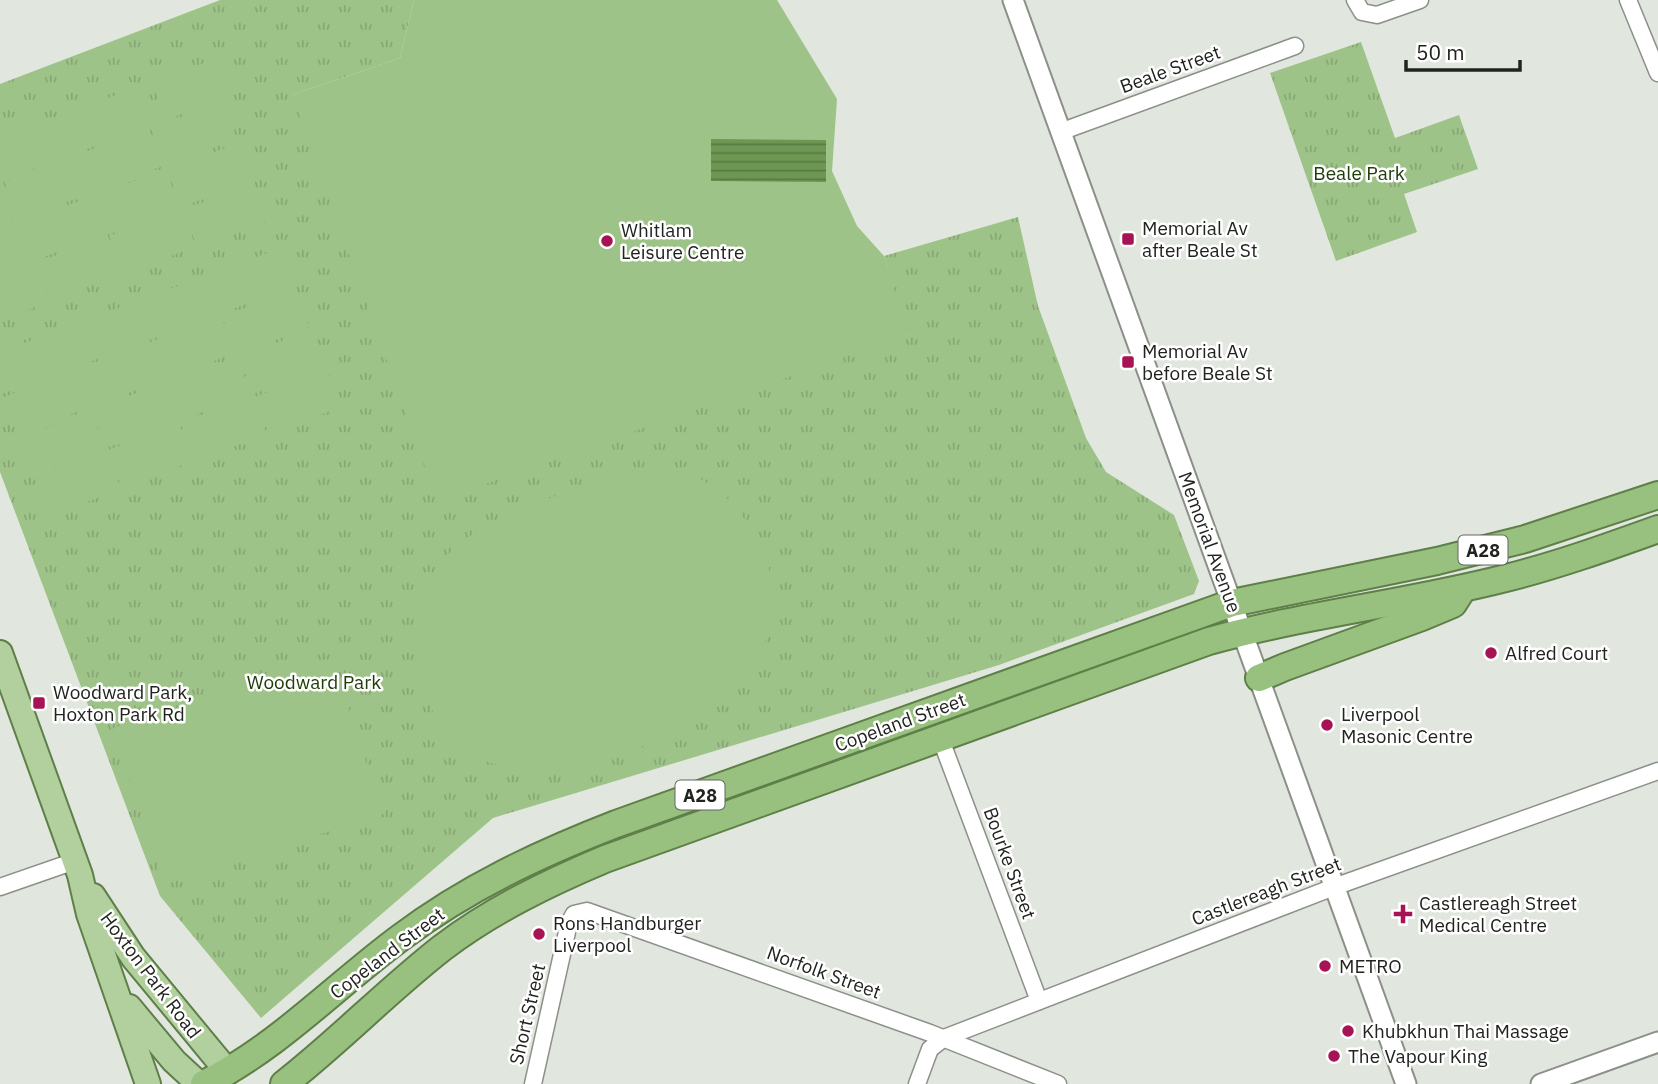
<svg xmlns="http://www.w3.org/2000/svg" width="1658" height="1084" viewBox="0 0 1658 1084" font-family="'IBM Plex Sans',sans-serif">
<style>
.park{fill:url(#park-tufts)}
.pitch{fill:#9ec388}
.water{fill:url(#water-rules)}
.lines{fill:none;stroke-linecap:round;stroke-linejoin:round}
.minor-casing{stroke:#8b9088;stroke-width:19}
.tertiary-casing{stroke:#8b9088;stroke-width:23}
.primary-casing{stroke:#5e7f48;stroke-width:28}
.trunk-casing{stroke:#5e7f48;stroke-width:30}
.minor{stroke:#fff;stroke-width:16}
.tertiary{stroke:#fff;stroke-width:19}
.primary{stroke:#b2d09e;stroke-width:24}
.trunk{stroke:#98c07e;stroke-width:26}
.poi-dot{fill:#a61453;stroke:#fff;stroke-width:2.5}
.labels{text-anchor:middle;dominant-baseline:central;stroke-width:5;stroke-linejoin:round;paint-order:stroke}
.shield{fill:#fff;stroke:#646562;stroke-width:2}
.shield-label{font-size:18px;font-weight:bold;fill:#21231f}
.street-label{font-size:19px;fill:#21231f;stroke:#fff}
.park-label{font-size:19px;fill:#203c09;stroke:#fff}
.poi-label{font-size:19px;fill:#21231f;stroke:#fff;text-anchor:start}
</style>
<defs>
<pattern id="park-tufts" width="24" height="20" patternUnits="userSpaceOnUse" patternTransform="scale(1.75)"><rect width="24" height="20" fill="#9ec388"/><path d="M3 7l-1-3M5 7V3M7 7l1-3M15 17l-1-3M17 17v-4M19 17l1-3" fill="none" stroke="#88a775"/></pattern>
<pattern id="water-rules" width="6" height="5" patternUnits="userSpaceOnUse" patternTransform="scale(1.75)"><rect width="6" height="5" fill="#6d9752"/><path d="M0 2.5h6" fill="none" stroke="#597b43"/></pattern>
</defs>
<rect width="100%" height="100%" fill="#e1e7de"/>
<!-- park -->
<g class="park">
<polygon points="220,0 414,0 400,58 292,95 907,336 884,256 1018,217 1038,306 1086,438 1106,472 1174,515 1199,581 1194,594 999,665 493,818 261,1018 160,896 0,472 0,84"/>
<polygon points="1361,42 1395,138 1459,115 1478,169 1404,194 1417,232 1336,261 1270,73"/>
</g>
<!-- pitch -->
<g class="pitch">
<polygon points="414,0 777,0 837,99 832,171 857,226 884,256 908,335 437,501 292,95 400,58"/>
<polygon points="223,56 238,93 166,120 152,83"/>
<polygon points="133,89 148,126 4,180 0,170 0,138"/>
<polygon points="223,101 237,139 165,166 151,129"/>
<polygon points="149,128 163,166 19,220 5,182"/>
<polygon points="238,143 253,180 181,207 167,170"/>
<polygon points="164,170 179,207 0,273 0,230"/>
<polygon points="3,182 17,220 0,227 0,183"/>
<polygon points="254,182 269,220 197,247 183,210"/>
<polygon points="180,209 195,247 123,274 109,236"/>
<polygon points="107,236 121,274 50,301 35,263"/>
<polygon points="280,248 294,286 222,313 208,275"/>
<polygon points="34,264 49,302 0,320 0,277"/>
<polygon points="205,276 220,313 76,367 61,329"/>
<polygon points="295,289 309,326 238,353 224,316"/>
<polygon points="221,316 235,353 91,407 77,369"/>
<polygon points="60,330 74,367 2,394 0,388 0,352"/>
<polygon points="311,330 325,367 253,394 239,357"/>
<polygon points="237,357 251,394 179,421 165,384"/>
<polygon points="75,369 90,407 18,434 4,397"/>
<polygon points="327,370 341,407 269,434 255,397"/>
<polygon points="163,383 178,421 106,448 92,410"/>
<polygon points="252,397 267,434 195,461 181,424"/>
<polygon points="91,410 105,448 33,475 19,438"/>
<polygon points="179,423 193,461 122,488 108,450"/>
<polygon points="107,451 121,489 49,516 35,478"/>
<path d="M652,468C664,470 677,471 688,474C720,484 745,514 758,543C762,554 769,566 771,577C785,667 712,716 641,747C601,765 557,779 513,769C462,758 443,737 423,691C414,670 415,650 417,628C418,615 419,599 425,587C461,511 578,491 652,468Z"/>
<polygon points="332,658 383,814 164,885 113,728"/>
</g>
<!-- water -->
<polygon class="water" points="711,139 826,140 826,182 711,181"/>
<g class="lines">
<defs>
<g id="minor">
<polyline points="1355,0 1362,12 1377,15 1420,0"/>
<polyline points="1628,0 1658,73"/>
<polyline points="1060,132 1295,46"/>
<polyline points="941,740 1039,1001"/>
<polyline points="0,887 75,861"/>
<polyline points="533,1084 569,923 574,914 587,911 930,1033 1058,1084"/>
<polyline points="917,1084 930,1049 944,1038 1334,887 1658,771"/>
</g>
<g id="tertiary">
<polyline points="1013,0 1406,1084"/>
<polyline points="1541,1084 1658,1042"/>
</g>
<g id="primary">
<polyline points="0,653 80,875 89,914 148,1084"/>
<polyline points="93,896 133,957 228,1072"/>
<polyline points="129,1007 174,1061 199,1084"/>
</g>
<g id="trunk">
<polyline points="1259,678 1285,667 1422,617 1453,604 1460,593"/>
<path d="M204,1084C278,1047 334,987 400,938C466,888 539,854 616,824L1232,603L1437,561L1525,539L1658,495"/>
<path d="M284,1084C339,1041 387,991 442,948C492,910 548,883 605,859L1209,641C1307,614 1408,603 1506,578C1558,565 1608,547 1658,529"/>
</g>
</defs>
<!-- minor casing -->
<use href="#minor" class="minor-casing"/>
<!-- tertiary casing -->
<use href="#tertiary" class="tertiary-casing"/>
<!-- primary casing -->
<use href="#primary" class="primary-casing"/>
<!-- trunk casing -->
<use href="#trunk" class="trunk-casing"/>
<!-- minor -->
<use href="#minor" class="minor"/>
<!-- tertiary -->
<use href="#tertiary" class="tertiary"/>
<!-- primary -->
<use href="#primary" class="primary"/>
<!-- trunk -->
<use href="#trunk" class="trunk"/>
</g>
<!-- markers -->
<g class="poi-dot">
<rect x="1121" y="232" width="14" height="14" rx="3.5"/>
<circle cx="607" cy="241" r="7"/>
<rect x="1121" y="355" width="14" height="14" rx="3.5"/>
<circle cx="1491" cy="653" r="7"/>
<rect x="32" y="696" width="14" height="14" rx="3.5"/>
<circle cx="1327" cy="725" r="7"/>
<path d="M1399.5 903.5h7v7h7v7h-7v7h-7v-7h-7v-7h7z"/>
<circle cx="539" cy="934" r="7"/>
<circle cx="1325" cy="966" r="7"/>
<circle cx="1348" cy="1031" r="7"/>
<circle cx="1334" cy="1056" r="7"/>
</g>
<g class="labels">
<!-- shield labels -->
<g class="shield">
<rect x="1458.5" y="535.5" width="49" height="29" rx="5"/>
<rect x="675.5" y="780.5" width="49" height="29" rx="5"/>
</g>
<g class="shield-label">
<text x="1483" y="550">A28</text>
<text x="700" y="795">A28</text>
</g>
<!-- street labels -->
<g class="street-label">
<text transform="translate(1170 69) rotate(-20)">Beale Street</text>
<text transform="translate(1210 542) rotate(70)">Memorial Avenue</text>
<text transform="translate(900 722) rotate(-20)">Copeland Street</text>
<text transform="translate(1010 863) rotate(70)">Bourke Street</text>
<text transform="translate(1266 891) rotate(-21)">Castlereagh Street</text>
<text transform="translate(387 953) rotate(-37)">Copeland Street</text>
<text transform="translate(824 972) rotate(20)">Norfolk Street</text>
<text transform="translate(151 975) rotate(53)">Hoxton Park Road</text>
<text transform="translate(527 1014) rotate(-77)">Short Street</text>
</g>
<!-- park labels -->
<g class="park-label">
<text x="1359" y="173">Beale Park</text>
<text x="314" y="682">Woodward Park</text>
</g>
<!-- poi labels -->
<g class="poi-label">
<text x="1142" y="228">Memorial Av<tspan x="1142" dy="22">after Beale St</tspan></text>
<text x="621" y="230">Whitlam<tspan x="621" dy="22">Leisure Centre</tspan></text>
<text x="1142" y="351">Memorial Av<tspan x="1142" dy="22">before Beale St</tspan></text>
<text x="1505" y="653">Alfred Court</text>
<text x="53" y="692">Woodward Park,<tspan x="53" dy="22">Hoxton Park Rd</tspan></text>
<text x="1341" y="714">Liverpool<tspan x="1341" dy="22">Masonic Centre</tspan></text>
<text x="1419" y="903">Castlereagh Street<tspan x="1419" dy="22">Medical Centre</tspan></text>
<text x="553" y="923">Rons Handburger<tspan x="553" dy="22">Liverpool</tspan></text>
<text x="1339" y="966">METRO</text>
<text x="1362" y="1031">Khubkhun Thai Massage</text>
<text x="1348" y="1056">The Vapour King</text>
</g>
</g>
<!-- scale -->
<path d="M1406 60v10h114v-10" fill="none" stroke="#21231f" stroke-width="3.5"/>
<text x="1416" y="60" font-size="21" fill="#21231f" stroke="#ffffff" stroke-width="5" paint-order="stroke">50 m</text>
</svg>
